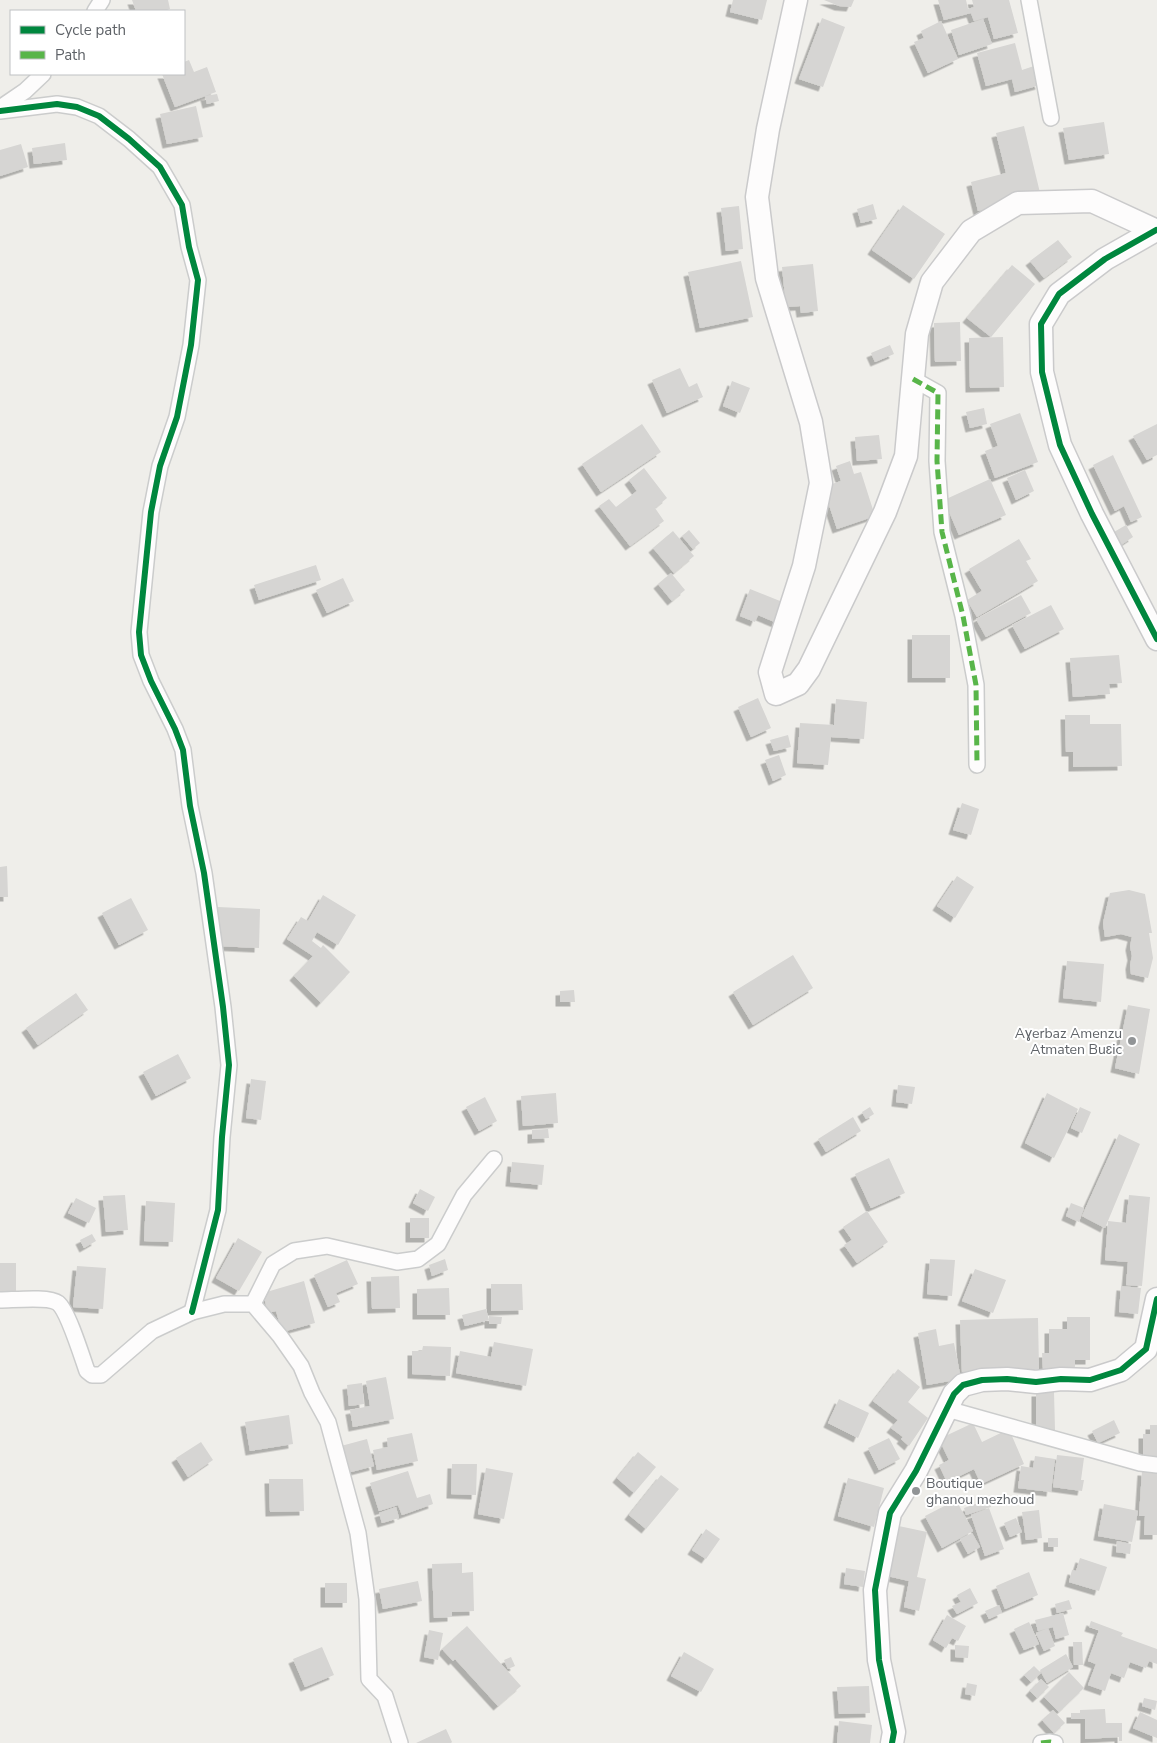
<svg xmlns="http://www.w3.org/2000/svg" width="1157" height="1743" viewBox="0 0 1157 1743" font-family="'Nunito Sans',sans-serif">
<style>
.building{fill:#d6d5d3;filter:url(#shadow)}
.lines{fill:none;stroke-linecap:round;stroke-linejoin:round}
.street-casing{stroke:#cbcccc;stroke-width:18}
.secondary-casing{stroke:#cacacb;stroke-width:25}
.street{stroke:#fdfcfc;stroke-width:15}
.secondary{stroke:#fdfcfc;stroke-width:22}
.quiet{stroke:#58b549;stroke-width:5;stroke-dasharray:10 5;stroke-linecap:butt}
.cycleway-casing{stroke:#fff;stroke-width:9}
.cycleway{stroke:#00873e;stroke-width:6}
.poi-dot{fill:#919496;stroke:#fff;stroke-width:2}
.labels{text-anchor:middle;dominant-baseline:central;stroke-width:4;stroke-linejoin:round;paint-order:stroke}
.poi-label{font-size:14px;fill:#5f6368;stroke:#fff;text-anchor:end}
</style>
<defs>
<filter id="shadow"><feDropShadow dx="-4.5" dy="4.5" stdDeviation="0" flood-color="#0004"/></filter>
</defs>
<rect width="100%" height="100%" fill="#efeeea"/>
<!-- building -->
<g class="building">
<polygon points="132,0 168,0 170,9 164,11 136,11"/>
<polygon points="733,0 767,0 762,20 730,12"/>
<polygon points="824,0 854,0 851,7 839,6"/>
<polygon points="938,0 966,0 968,9 974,7 972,0 1009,0 1018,33 994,39 988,17 974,21 971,13 944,20"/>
<polygon points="822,18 845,27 823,87 799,79"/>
<polygon points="983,19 992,44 959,55 951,30"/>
<polygon points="941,21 958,59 928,73 914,42 924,38 921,31"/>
<polygon points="1015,43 1022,70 1034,66 1040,85 1015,92 1012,79 986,86 977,53"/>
<polygon points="189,60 194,72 207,67 216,92 175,107 162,74 184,74 184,62"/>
<polygon points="217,94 219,101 207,104 205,96"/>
<polygon points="196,106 203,137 167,144 160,114"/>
<polygon points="1104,122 1109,154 1069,160 1063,128"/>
<polygon points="1024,126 1041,197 978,211 971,182 1006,173 996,133"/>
<polygon points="65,143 67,160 34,164 32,148"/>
<polygon points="21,144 28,167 0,176 0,150"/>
<polygon points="873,204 877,219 861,223 857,209"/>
<polygon points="903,205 945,234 914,279 872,250"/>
<polygon points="739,206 743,249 726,251 721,208"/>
<polygon points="1058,240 1072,257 1044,278 1030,261"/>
<polygon points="741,261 753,317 700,328 688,272"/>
<polygon points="813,264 818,311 801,313 800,306 786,307 782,267"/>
<polygon points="1012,265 1035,284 991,337 967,318"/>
<polygon points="960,322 961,361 935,362 934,323"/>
<polygon points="1003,337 1004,387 970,388 969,338"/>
<polygon points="890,345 894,354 875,362 871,353"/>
<polygon points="680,368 689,387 697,383 703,397 667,413 652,380"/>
<polygon points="732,381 750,388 740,413 723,406"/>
<polygon points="984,408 987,424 970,428 966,412"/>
<polygon points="1020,413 1038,462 995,478 985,451 998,446 990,424"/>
<polygon points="642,424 661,452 601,492 582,464"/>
<polygon points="1157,424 1157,455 1147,460 1133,436"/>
<polygon points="879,435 882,459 857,461 855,437"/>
<polygon points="1113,455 1142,517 1131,522 1124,506 1115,511 1093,465"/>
<polygon points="850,461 854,474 861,472 875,516 837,529 823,487 841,481 836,466"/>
<polygon points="644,468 667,498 655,508 664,521 630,546 599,506 609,499 616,507 637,491 629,480"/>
<polygon points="1025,470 1034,491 1016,500 1007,478"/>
<polygon points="990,479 1006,515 959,535 944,500"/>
<polygon points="1126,525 1133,537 1121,545 1114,532"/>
<polygon points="689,530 700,543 693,549 682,536"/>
<polygon points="673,531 694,556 674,573 653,548"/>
<polygon points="1019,539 1031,559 1026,561 1038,581 977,617 967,600 982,591 969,569"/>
<polygon points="316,565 321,580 259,600 254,585"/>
<polygon points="671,573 685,590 672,601 658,584"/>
<polygon points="343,578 354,601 327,613 316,590"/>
<polygon points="750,589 785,603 777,623 758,615 755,622 740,616"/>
<polygon points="1021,595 1031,613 986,637 976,619"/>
<polygon points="1051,605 1064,629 1025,649 1012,625"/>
<rect x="912" y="635" width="38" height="43"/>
<polygon points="1119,655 1122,683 1109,684 1110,694 1073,697 1070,658"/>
<polygon points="758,698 771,728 751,737 738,707"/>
<polygon points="836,699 867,702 864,739 831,737 828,765 797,763 800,723 834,725"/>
<polygon points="1065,715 1090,715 1090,724 1121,724 1122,766 1073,767 1073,752 1066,752"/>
<polygon points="788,735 791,747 774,751 770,740"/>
<polygon points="779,755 786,775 773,781 765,760"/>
<polygon points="962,803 979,809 971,835 953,830"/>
<polygon points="7,866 8,897 0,897 0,867"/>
<polygon points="957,876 974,887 955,918 937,906"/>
<polygon points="1129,890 1145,894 1152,933 1149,933 1153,958 1148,978 1131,974 1130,965 1132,956 1130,946 1132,937 1121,934 1105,937 1103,923 1110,893"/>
<polygon points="323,895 356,915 338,945 317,932 312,941 321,948 323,945 350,972 321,1003 294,976 313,956 287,939 301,917 308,921"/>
<polygon points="131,898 148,930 119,945 102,913"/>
<polygon points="218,907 260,909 259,948 216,946"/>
<polygon points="793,955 813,988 753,1025 733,992"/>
<polygon points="1067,961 1104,964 1101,1002 1063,998"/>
<polygon points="574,990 575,1002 560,1002 560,991"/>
<polygon points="76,993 88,1010 38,1045 26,1028"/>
<polygon points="1128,1005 1150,1009 1139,1074 1115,1068"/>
<polygon points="178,1054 191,1078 156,1096 143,1072"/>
<polygon points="251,1079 266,1081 261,1120 246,1118"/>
<polygon points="898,1085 915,1087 912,1104 896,1102"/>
<polygon points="556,1093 558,1123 523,1126 521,1096"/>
<polygon points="1047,1093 1078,1109 1054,1158 1025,1143"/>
<polygon points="485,1097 497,1121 479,1131 466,1107"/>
<polygon points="870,1107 874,1114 866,1119 862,1112"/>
<polygon points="1080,1107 1091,1112 1082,1133 1071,1128"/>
<polygon points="853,1117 861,1131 826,1152 818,1139"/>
<polygon points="548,1129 549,1138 532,1139 532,1130"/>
<polygon points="1119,1134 1140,1144 1105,1228 1082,1216"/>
<polygon points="889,1158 905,1193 871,1208 855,1174"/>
<polygon points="512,1162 544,1165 542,1185 510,1182"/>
<polygon points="420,1189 435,1197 428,1211 413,1203"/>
<polygon points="125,1195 128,1230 106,1232 103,1196"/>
<polygon points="1129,1195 1150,1197 1142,1286 1126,1285 1128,1262 1105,1260 1108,1221 1126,1223"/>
<polygon points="76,1198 96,1208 89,1223 68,1213"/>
<polygon points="146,1201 175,1203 173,1242 144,1241"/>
<polygon points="1071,1203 1084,1208 1079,1222 1066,1216"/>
<polygon points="867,1211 888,1242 857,1263 844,1245 852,1240 843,1227"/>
<rect x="410" y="1218" width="19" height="20"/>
<polygon points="92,1234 96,1241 84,1248 80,1240"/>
<polygon points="238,1238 262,1252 239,1291 216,1278"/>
<polygon points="445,1259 448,1270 432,1276 429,1265"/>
<polygon points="930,1259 955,1260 952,1296 927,1294"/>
<polygon points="347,1260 358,1284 336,1293 340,1302 328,1307 314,1275"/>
<rect x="0" y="1263" width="16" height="30"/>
<polygon points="77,1266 106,1268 103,1309 73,1307"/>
<polygon points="975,1269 1006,1280 993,1313 962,1301"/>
<polygon points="399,1276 400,1308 372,1309 371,1277"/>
<polygon points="304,1281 315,1323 282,1332 276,1311 268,1313 263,1293"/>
<polygon points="491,1284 522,1284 523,1310 491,1311"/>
<polygon points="1121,1286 1141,1288 1138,1314 1119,1312"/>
<polygon points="449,1288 450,1315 417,1315 417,1289"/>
<polygon points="486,1309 489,1320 465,1326 462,1315"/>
<polygon points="489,1316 502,1317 501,1324 489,1324"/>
<polygon points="1067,1317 1090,1317 1090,1360 1075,1360 1075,1369 1043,1369 1042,1353 1049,1353 1049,1329 1067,1329"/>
<polygon points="1038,1318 1039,1369 962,1372 960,1320"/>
<polygon points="936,1329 939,1346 954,1343 961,1379 927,1385 918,1333"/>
<polygon points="494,1342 533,1349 526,1386 456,1373 460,1351 491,1357"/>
<polygon points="423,1346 451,1347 450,1376 412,1374 412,1351 422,1351"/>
<polygon points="898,1369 920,1387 908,1402 928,1418 909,1446 901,1439 903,1437 891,1428 898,1420 873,1401"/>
<polygon points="386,1377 394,1419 353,1427 350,1410 370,1406 366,1381"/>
<polygon points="362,1383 364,1404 349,1406 347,1385"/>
<polygon points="1036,1392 1054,1392 1055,1430 1036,1431"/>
<polygon points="839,1399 869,1413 858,1438 828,1423"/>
<polygon points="289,1415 293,1444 250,1451 245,1422"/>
<polygon points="1114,1420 1120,1433 1098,1443 1092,1431"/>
<polygon points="973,1423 982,1442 1009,1429 1024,1464 981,1484 974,1469 947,1482 939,1465 949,1460 939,1439"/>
<polygon points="1150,1425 1157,1425 1157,1456 1143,1456 1143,1434 1150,1434"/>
<polygon points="412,1433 418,1461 377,1470 373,1450 388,1447 387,1438"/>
<polygon points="889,1438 900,1459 879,1470 868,1448"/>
<polygon points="367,1439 374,1466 347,1473 341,1446"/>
<polygon points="201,1442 213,1460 188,1477 176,1458"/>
<polygon points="638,1452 656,1467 634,1493 617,1478"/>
<polygon points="1057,1455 1084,1458 1081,1480 1084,1480 1082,1491 1053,1487"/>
<polygon points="1035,1456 1055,1459 1051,1492 1018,1488 1021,1466 1033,1468"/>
<polygon points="452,1464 477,1464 476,1495 451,1494"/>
<polygon points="486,1468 513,1473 504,1519 478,1514"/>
<polygon points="408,1471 417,1498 430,1494 433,1504 402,1515 398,1505 379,1511 370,1483"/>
<polygon points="1142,1471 1157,1472 1157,1535 1144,1535 1145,1516 1139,1516"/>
<polygon points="661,1475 679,1489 646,1529 629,1515"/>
<polygon points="848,1478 884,1488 874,1527 838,1516"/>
<polygon points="269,1479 303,1479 304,1511 270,1512"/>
<polygon points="989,1499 991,1507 966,1515 964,1508"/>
<polygon points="956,1500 973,1531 942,1548 925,1516"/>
<polygon points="1104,1504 1138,1511 1132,1542 1098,1536"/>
<polygon points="396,1507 399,1518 382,1523 379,1513"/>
<polygon points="989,1508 1004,1549 985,1556 971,1515"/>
<polygon points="1039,1510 1042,1538 1026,1540 1022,1512"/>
<polygon points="1016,1518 1022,1532 1010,1537 1004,1523"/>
<polygon points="894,1525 927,1532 917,1577 926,1579 919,1611 904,1607 909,1581 883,1575"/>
<polygon points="706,1529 720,1539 706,1559 692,1550"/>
<polygon points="972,1533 980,1547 968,1554 960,1539"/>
<rect x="1048" y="1538" width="10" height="9"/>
<polygon points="1117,1541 1131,1544 1130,1554 1116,1552"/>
<polygon points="1080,1558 1107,1567 1099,1591 1069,1582 1072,1570 1076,1571"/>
<polygon points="462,1563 462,1573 473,1572 474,1611 452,1612 452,1617 434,1618 432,1564"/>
<polygon points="846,1568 865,1571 863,1587 844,1584"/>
<polygon points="1029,1572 1038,1595 1005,1609 996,1586"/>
<polygon points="418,1581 422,1601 383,1609 379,1589"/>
<rect x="325" y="1583" width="22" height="20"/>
<polygon points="970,1588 978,1603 957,1614 952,1606 961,1602 957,1595"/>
<polygon points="1069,1600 1072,1609 1057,1613 1055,1604"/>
<polygon points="999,1605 1002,1613 989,1619 985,1611"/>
<polygon points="1063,1613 1069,1635 1056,1639 1053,1627 1038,1631 1035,1620"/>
<polygon points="947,1615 966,1626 958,1641 952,1638 946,1648 933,1640"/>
<polygon points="1091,1621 1123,1633 1121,1636 1157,1649 1157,1664 1149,1661 1146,1668 1130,1662 1124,1678 1111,1673 1105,1691 1088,1685 1096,1664 1088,1661 1099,1630 1089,1627"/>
<polygon points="1029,1622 1039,1644 1024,1650 1014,1629"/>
<polygon points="467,1626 521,1686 498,1706 455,1659 453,1661 442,1649"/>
<polygon points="1048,1628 1055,1646 1044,1651 1036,1633"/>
<polygon points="429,1630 443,1633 438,1660 424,1657"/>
<polygon points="1073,1642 1082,1642 1083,1665 1074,1665"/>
<polygon points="955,1645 969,1646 968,1658 955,1657"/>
<polygon points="322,1647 334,1675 305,1687 293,1659"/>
<polygon points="684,1652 714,1669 701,1692 671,1676"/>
<polygon points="1066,1654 1073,1667 1047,1683 1040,1670"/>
<polygon points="511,1657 515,1666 508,1669 504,1660"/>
<polygon points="1034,1666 1041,1673 1031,1682 1024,1675"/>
<polygon points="1069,1672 1084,1688 1059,1712 1044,1697"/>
<polygon points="1041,1679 1049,1687 1037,1698 1030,1691"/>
<polygon points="967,1683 977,1685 975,1696 965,1694"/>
<polygon points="869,1686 870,1713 839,1714 837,1687"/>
<polygon points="1144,1698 1157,1701 1155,1710 1142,1706"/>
<polygon points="1105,1709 1106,1723 1122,1723 1122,1741 1119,1741 1119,1737 1085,1739 1085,1719 1071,1719 1071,1713 1080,1713 1080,1710"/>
<polygon points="1053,1710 1065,1723 1054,1733 1042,1720"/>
<polygon points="1140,1712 1157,1720 1157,1738 1133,1728"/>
<polygon points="839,1721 872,1725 870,1743 837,1743"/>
<polygon points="446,1729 452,1742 451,1743 416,1743"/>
</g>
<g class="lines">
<defs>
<g id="street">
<polyline points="1029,0 1051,118"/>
<polyline points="95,11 102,0"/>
<polyline points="0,108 25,91 43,74"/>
<polyline points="0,111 57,104 77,107 99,116 129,139 160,167 182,205 189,247 198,280 191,345 177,417 160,466 151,512 139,632 141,655 151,681 175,729 183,750 190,806 204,873 223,1007 229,1065 222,1137 218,1210 192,1312"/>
<polyline points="913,379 938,393 937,461 942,532 963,616 976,685 977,765"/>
<path d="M0,1300C13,1300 49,1296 58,1303C68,1311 82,1357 87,1371L92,1375H101L152,1331L192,1312L224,1304H253L280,1336L301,1366L312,1393L328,1422L358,1533L367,1599L369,1679L385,1696L400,1743"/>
<polyline points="253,1304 273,1264 294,1251 327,1246 397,1262 418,1259 438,1244 464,1195 494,1159"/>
<polyline points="947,1409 1140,1463 1157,1465"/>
<polyline points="1041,1743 1050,1742 1055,1743"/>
</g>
<g id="secondary">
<polyline points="796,0 768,129 757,197 767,278 811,422 821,483 804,566 770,672 776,694 798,684 809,669 885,512 906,456 917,334 932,282 971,231 1018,203 1092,201 1157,231"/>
<polyline points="1156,230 1105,259 1059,294 1041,324 1042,372 1060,445 1092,514 1157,639"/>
<polyline points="892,1743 894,1732 879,1660 875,1590 890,1513 916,1471 954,1394 963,1385 982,1380 1007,1379 1036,1382 1061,1379 1090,1380 1121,1370 1146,1349 1157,1299"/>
</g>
</defs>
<!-- street casing -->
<use href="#street" class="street-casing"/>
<!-- secondary casing -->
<use href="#secondary" class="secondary-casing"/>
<!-- street -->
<use href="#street" class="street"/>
<!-- secondary -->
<use href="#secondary" class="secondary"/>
<!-- quiet -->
<g class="quiet">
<polyline points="913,379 938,393 937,461 942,532 963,616 976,685 977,765"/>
<polyline points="1041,1743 1050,1742 1055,1743"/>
</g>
<defs>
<g id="cycleway">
<polyline points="0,111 57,104 77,107 99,116 129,139 160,167 182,205 189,247 198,280 191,345 177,417 160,466 151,512 139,632 141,655 151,681 175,729 183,750 190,806 204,873 223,1007 229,1065 222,1137 218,1210 192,1312"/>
<polyline points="1156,230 1105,259 1059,294 1041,324 1042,372 1060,445 1092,514 1157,639"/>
<polyline points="892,1743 894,1732 879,1660 875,1590 890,1513 916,1471 954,1394 963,1385 982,1380 1007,1379 1036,1382 1061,1379 1090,1380 1121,1370 1146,1349 1157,1299"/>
</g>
</defs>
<!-- cycleway casing -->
<use href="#cycleway" class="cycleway-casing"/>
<!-- cycleway -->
<use href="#cycleway" class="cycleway"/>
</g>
<!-- markers -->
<g class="poi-dot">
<circle cx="1132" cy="1041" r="5"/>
<circle cx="916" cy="1491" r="5"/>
</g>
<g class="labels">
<!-- poi labels -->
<g class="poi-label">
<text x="1122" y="1033">Aɣerbaz Amenzu<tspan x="1122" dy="16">Atmaten Buɛic</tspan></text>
<text x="926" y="1483" text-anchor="start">Boutique<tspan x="926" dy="16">ghanou mezhoud</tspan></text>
</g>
</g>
<!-- legend -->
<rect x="10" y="10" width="175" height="65" fill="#ffffff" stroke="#bfc1c3"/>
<rect x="20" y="26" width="25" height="8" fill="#00873e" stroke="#bfc1c3"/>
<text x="55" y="35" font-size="15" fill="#5f6368">Cycle path</text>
<rect x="20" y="51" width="25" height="8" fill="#58b549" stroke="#bfc1c3"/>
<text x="55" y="60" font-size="15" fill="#5f6368">Path</text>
</svg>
